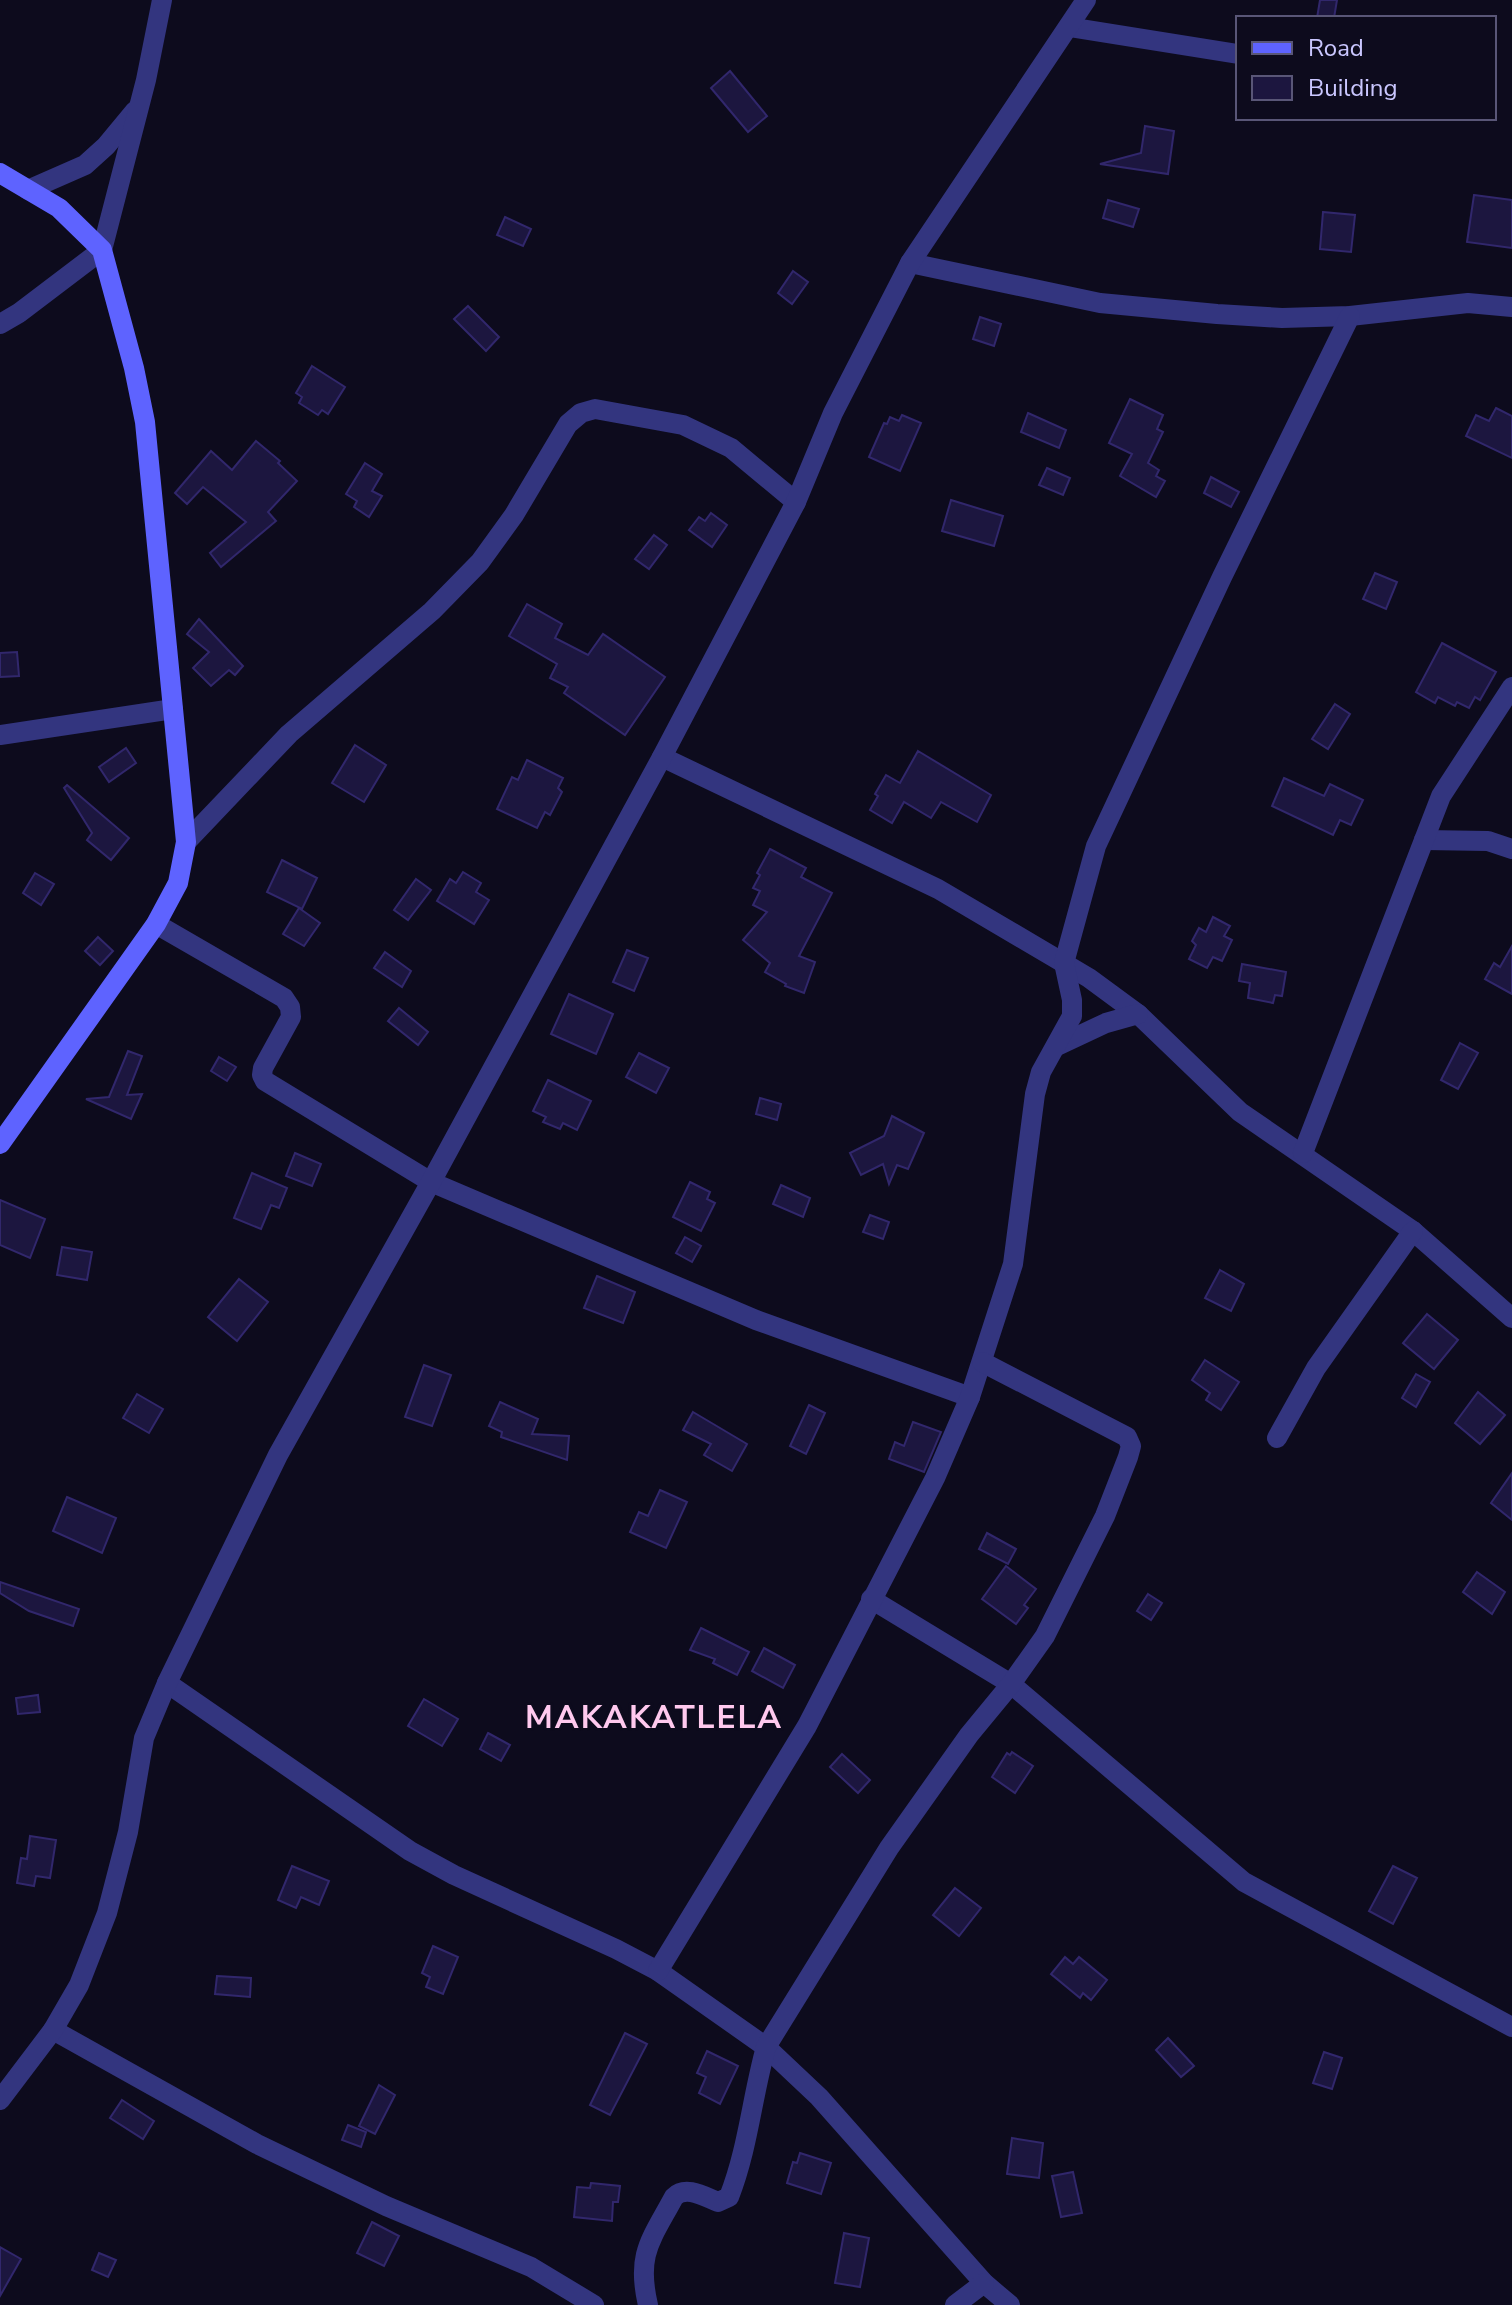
<svg xmlns="http://www.w3.org/2000/svg" width="1512" height="2305" viewBox="0 0 1512 2305" font-family="'Nunito Sans',sans-serif">
<style>
.building{fill:#1c163f;stroke:#31276c;stroke-width:2}
.lines{fill:none;stroke-linecap:round;stroke-linejoin:round}
.street{stroke:#33357f;stroke-width:20}
.secondary{stroke:#5e63ff;stroke-width:20}
.labels{text-anchor:middle;dominant-baseline:central;stroke-width:6;stroke-linejoin:round;paint-order:stroke}
.district-label{font-size:32px;font-weight:bold;letter-spacing:2px;fill:#ffc9ee;stroke:#0d0b1d}
</style>
<rect width="100%" height="100%" fill="#0d0b1d"/>
<!-- building -->
<g class="building">
<polygon points="1320,0 1337,0 1334,18 1317,18"/>
<polygon points="730,71 767,116 748,132 711,88"/>
<polygon points="1145,126 1174,131 1168,174 1100,164 1141,153"/>
<polygon points="1474,195 1512,200 1512,248 1467,242"/>
<polygon points="1108,200 1139,209 1133,227 1103,218"/>
<polygon points="1323,212 1355,215 1351,252 1320,249"/>
<polygon points="505,217 531,229 523,246 497,235"/>
<polygon points="793,271 808,282 792,304 778,293"/>
<polygon points="468,306 499,337 486,351 454,319"/>
<polygon points="980,317 1001,324 994,346 973,339"/>
<polygon points="312,366 345,387 328,414 322,410 318,415 299,403 302,397 296,393"/>
<polygon points="1130,399 1163,415 1157,429 1163,432 1148,463 1159,470 1156,476 1165,481 1156,497 1120,476 1132,454 1109,443"/>
<polygon points="1496,408 1512,416 1512,458 1466,436 1476,415 1489,421"/>
<polygon points="1028,413 1066,430 1059,448 1021,432"/>
<polygon points="902,415 921,423 900,471 869,457 884,423 887,424 890,417 899,421"/>
<polygon points="256,441 280,461 278,463 297,481 268,512 276,521 221,567 210,553 246,522 203,487 187,504 175,493 211,451 232,470"/>
<polygon points="365,463 382,474 372,491 382,496 369,517 354,507 357,501 346,494"/>
<polygon points="1047,468 1070,478 1063,495 1039,485"/>
<polygon points="1211,477 1239,492 1231,507 1204,493"/>
<polygon points="951,500 1003,516 994,546 942,531"/>
<polygon points="711,513 727,525 712,547 689,530 699,517 705,521"/>
<polygon points="654,535 667,545 649,569 635,559"/>
<polygon points="1375,573 1397,582 1386,609 1363,599"/>
<polygon points="527,604 562,624 555,638 588,655 603,634 665,677 625,735 564,693 568,687 550,678 557,664 509,636"/>
<polygon points="199,619 243,666 235,675 229,670 211,686 193,668 209,652 187,634"/>
<polygon points="1442,643 1496,672 1480,700 1475,697 1469,708 1457,702 1455,706 1438,697 1435,703 1416,692"/>
<polygon points="17,652 19,676 0,677 0,653"/>
<polygon points="1335,704 1350,714 1328,749 1312,739"/>
<polygon points="355,745 386,765 364,802 332,783"/>
<polygon points="126,748 136,763 109,782 99,767"/>
<polygon points="918,751 991,795 977,822 941,802 931,818 904,802 892,823 870,810 878,796 875,794 886,775 900,783"/>
<polygon points="527,760 563,778 558,788 562,792 550,815 545,812 537,828 497,809 512,777 518,780"/>
<polygon points="1284,778 1324,796 1330,784 1363,800 1351,825 1340,820 1333,835 1272,806"/>
<polygon points="67,785 129,838 111,860 87,840 92,833 64,788"/>
<polygon points="770,849 806,868 801,877 832,893 799,956 815,962 804,993 785,986 786,984 765,972 770,963 743,940 767,912 753,905 760,891 753,888 760,875 757,873"/>
<polygon points="282,860 317,878 302,909 267,892"/>
<polygon points="463,872 481,883 476,892 489,900 474,924 437,901 450,879 456,883"/>
<polygon points="35,873 54,884 41,905 23,893"/>
<polygon points="416,879 431,890 408,920 394,910"/>
<polygon points="299,908 320,923 304,946 283,934"/>
<polygon points="1213,917 1230,926 1224,936 1232,940 1222,961 1213,957 1207,968 1189,959 1196,945 1192,941 1199,928 1206,932"/>
<polygon points="98,937 113,951 100,965 85,951"/>
<polygon points="1512,946 1512,994 1485,979 1494,963 1500,967"/>
<polygon points="627,950 648,958 634,991 613,982"/>
<polygon points="385,952 411,971 402,987 374,968"/>
<polygon points="1242,964 1286,972 1282,996 1275,995 1273,1003 1248,998 1250,983 1239,981"/>
<polygon points="569,994 613,1014 596,1054 551,1034"/>
<polygon points="399,1008 428,1032 418,1045 388,1021"/>
<polygon points="1460,1043 1478,1053 1458,1089 1441,1080"/>
<polygon points="128,1051 142,1056 127,1095 142,1094 131,1119 86,1099 109,1097"/>
<polygon points="639,1053 669,1068 656,1093 626,1077"/>
<polygon points="219,1057 236,1067 227,1081 211,1071"/>
<polygon points="548,1080 591,1101 577,1130 563,1123 560,1129 543,1122 546,1117 533,1111"/>
<polygon points="760,1098 781,1104 777,1120 756,1114"/>
<polygon points="892,1116 924,1133 908,1169 897,1165 889,1184 883,1164 861,1175 850,1153 884,1136"/>
<polygon points="295,1153 321,1164 312,1186 286,1176"/>
<polygon points="252,1173 287,1188 279,1208 271,1205 261,1229 234,1218"/>
<polygon points="690,1182 710,1192 707,1199 715,1203 701,1231 673,1217"/>
<polygon points="781,1185 810,1198 803,1217 773,1204"/>
<polygon points="0,1200 45,1219 30,1258 0,1245"/>
<polygon points="870,1215 889,1222 883,1239 863,1232"/>
<polygon points="685,1237 701,1246 692,1262 676,1253"/>
<polygon points="62,1247 92,1252 87,1280 57,1275"/>
<polygon points="1220,1270 1244,1284 1231,1311 1205,1298"/>
<polygon points="597,1276 635,1292 623,1323 584,1308"/>
<polygon points="239,1279 268,1302 237,1341 208,1317"/>
<polygon points="1427,1314 1458,1340 1434,1369 1403,1343"/>
<polygon points="1205,1360 1239,1382 1221,1410 1206,1400 1210,1393 1192,1380"/>
<polygon points="424,1365 451,1375 432,1426 405,1417"/>
<polygon points="1416,1374 1430,1382 1416,1407 1402,1398"/>
<polygon points="1478,1392 1505,1415 1480,1444 1455,1423"/>
<polygon points="137,1394 163,1409 149,1433 123,1418"/>
<polygon points="500,1402 538,1419 532,1434 569,1436 567,1460 501,1437 502,1432 489,1426"/>
<polygon points="809,1405 825,1413 806,1454 790,1446"/>
<polygon points="693,1412 747,1444 732,1471 704,1455 711,1444 683,1430"/>
<polygon points="913,1422 941,1432 924,1472 889,1459 895,1442 904,1446"/>
<polygon points="1512,1473 1512,1520 1491,1503"/>
<polygon points="660,1490 687,1502 666,1548 630,1532 639,1512 648,1516"/>
<polygon points="67,1497 116,1518 102,1553 53,1531"/>
<polygon points="987,1533 1016,1549 1008,1564 979,1549"/>
<polygon points="1006,1566 1036,1589 1024,1605 1028,1608 1016,1624 982,1599"/>
<polygon points="1477,1572 1505,1592 1492,1614 1463,1592"/>
<polygon points="0,1582 79,1609 73,1626 29,1611 0,1593"/>
<polygon points="1148,1594 1162,1603 1151,1620 1137,1611"/>
<polygon points="701,1628 749,1652 737,1675 713,1663 715,1659 690,1650"/>
<polygon points="764,1648 795,1665 783,1688 752,1671"/>
<polygon points="38,1695 40,1712 18,1714 16,1698"/>
<polygon points="424,1699 458,1719 442,1746 408,1726"/>
<polygon points="488,1733 510,1745 501,1761 480,1749"/>
<polygon points="1012,1752 1033,1766 1015,1793 992,1777 1007,1753 1010,1755"/>
<polygon points="842,1754 870,1780 858,1793 830,1767"/>
<polygon points="30,1836 56,1840 50,1878 36,1876 34,1886 17,1883 21,1858 27,1859"/>
<polygon points="292,1866 329,1881 319,1905 301,1897 296,1908 278,1900"/>
<polygon points="1393,1866 1417,1878 1393,1924 1369,1911"/>
<polygon points="955,1888 981,1908 959,1936 933,1915"/>
<polygon points="433,1946 458,1957 443,1994 426,1987 430,1977 422,1973"/>
<polygon points="1065,1957 1073,1964 1079,1957 1107,1980 1091,2000 1083,1993 1080,1998 1051,1974"/>
<polygon points="217,1976 251,1978 250,1997 215,1994"/>
<polygon points="625,2033 647,2044 610,2115 590,2105"/>
<polygon points="1168,2038 1194,2066 1181,2077 1156,2050"/>
<polygon points="707,2051 738,2066 720,2104 699,2093 706,2077 697,2073"/>
<polygon points="1324,2052 1342,2058 1332,2089 1313,2083"/>
<polygon points="379,2085 395,2095 375,2134 359,2126"/>
<polygon points="122,2100 154,2121 143,2139 110,2118"/>
<polygon points="348,2125 366,2132 361,2147 342,2140"/>
<polygon points="1012,2138 1043,2143 1039,2178 1007,2174"/>
<polygon points="800,2153 831,2163 821,2194 787,2183 793,2162 797,2163"/>
<polygon points="1073,2172 1082,2213 1061,2217 1052,2176"/>
<polygon points="591,2183 620,2186 618,2202 613,2202 612,2221 574,2217 577,2187 590,2188"/>
<polygon points="372,2222 399,2236 384,2266 357,2253"/>
<polygon points="844,2233 869,2238 860,2287 835,2283"/>
<polygon points="0,2247 21,2259 0,2296"/>
<polygon points="99,2253 116,2260 108,2277 92,2270"/>
</g>
<g class="lines">
<!-- street -->
<g class="street">
<polyline points="1069,27 1238,54"/>
<polyline points="28,190 85,165 106,146 135,111"/>
<polyline points="910,263 1100,303 1217,314 1282,318 1350,316 1468,303 1512,307"/>
<polyline points="0,324 19,313 102,250 146,80 162,0"/>
<polyline points="0,735 173,709"/>
<polyline points="662,757 938,889 1089,978 1138,1014 1240,1112 1413,1231 1512,1318"/>
<polyline points="1424,840 1488,841 1512,849"/>
<polyline points="186,842 289,734 432,611 480,562 514,515 568,424 581,413 595,409 683,425 731,448 796,502"/>
<polyline points="156,924 284,998 290,1007 291,1017 263,1068 262,1075 265,1081 431,1182 756,1320 970,1397"/>
<polyline points="1057,1046 1106,1023 1138,1014"/>
<polyline points="1303,1153 1441,796 1512,687"/>
<polyline points="1277,1438 1316,1368 1413,1231"/>
<polyline points="871,1599 1011,1684 1244,1882 1512,2027"/>
<polyline points="167,1683 410,1851 454,1875 616,1949 658,1971 766,2047 819,2097 984,2283 1010,2305"/>
<polyline points="658,1971 807,1726 935,1478 970,1397 1013,1264 1035,1094 1041,1072 1072,1016 1072,1000 1064,963 1096,846 1222,577 1350,316"/>
<polyline points="53,2030 257,2144 386,2206 531,2267 594,2305"/>
<polyline points="0,2100 53,2030 79,1985 107,1913 128,1832 144,1738 167,1683 278,1455 431,1182 662,757 796,502 833,413 910,263 1086,0"/>
<path d="M648,2305C636,2254 651,2240 674,2197C686,2185 705,2197 718,2202L729,2197C748,2149 752,2097 766,2047L889,1848L969,1735L1011,1684L1045,1636L1105,1516L1128,1457L1131,1446L1127,1437L982,1362"/>
<polyline points="955,2305 984,2283"/>
</g>
<!-- secondary -->
<polyline class="secondary" points="0,173 59,208 102,250 134,368 145,422 186,842 178,883 156,924 0,1144"/>
</g>
<g class="labels">
<!-- district labels -->
<g class="district-label">
<text x="654" y="1717">MAKAKATLELA</text>
</g>
</g>
<!-- legend -->
<rect x="1236" y="16" width="260" height="104" fill="#0d0b1d" stroke="#595677" stroke-width="2"/>
<rect x="1252" y="42" width="40" height="12" fill="#5e63ff" stroke="#595677" stroke-width="2"/>
<text x="1308" y="56" font-size="24" fill="#cac7ff">Road</text>
<rect x="1252" y="76" width="40" height="24" fill="#1c163f" stroke="#595677" stroke-width="2"/>
<text x="1308" y="96" font-size="24" fill="#cac7ff">Building</text>
</svg>
